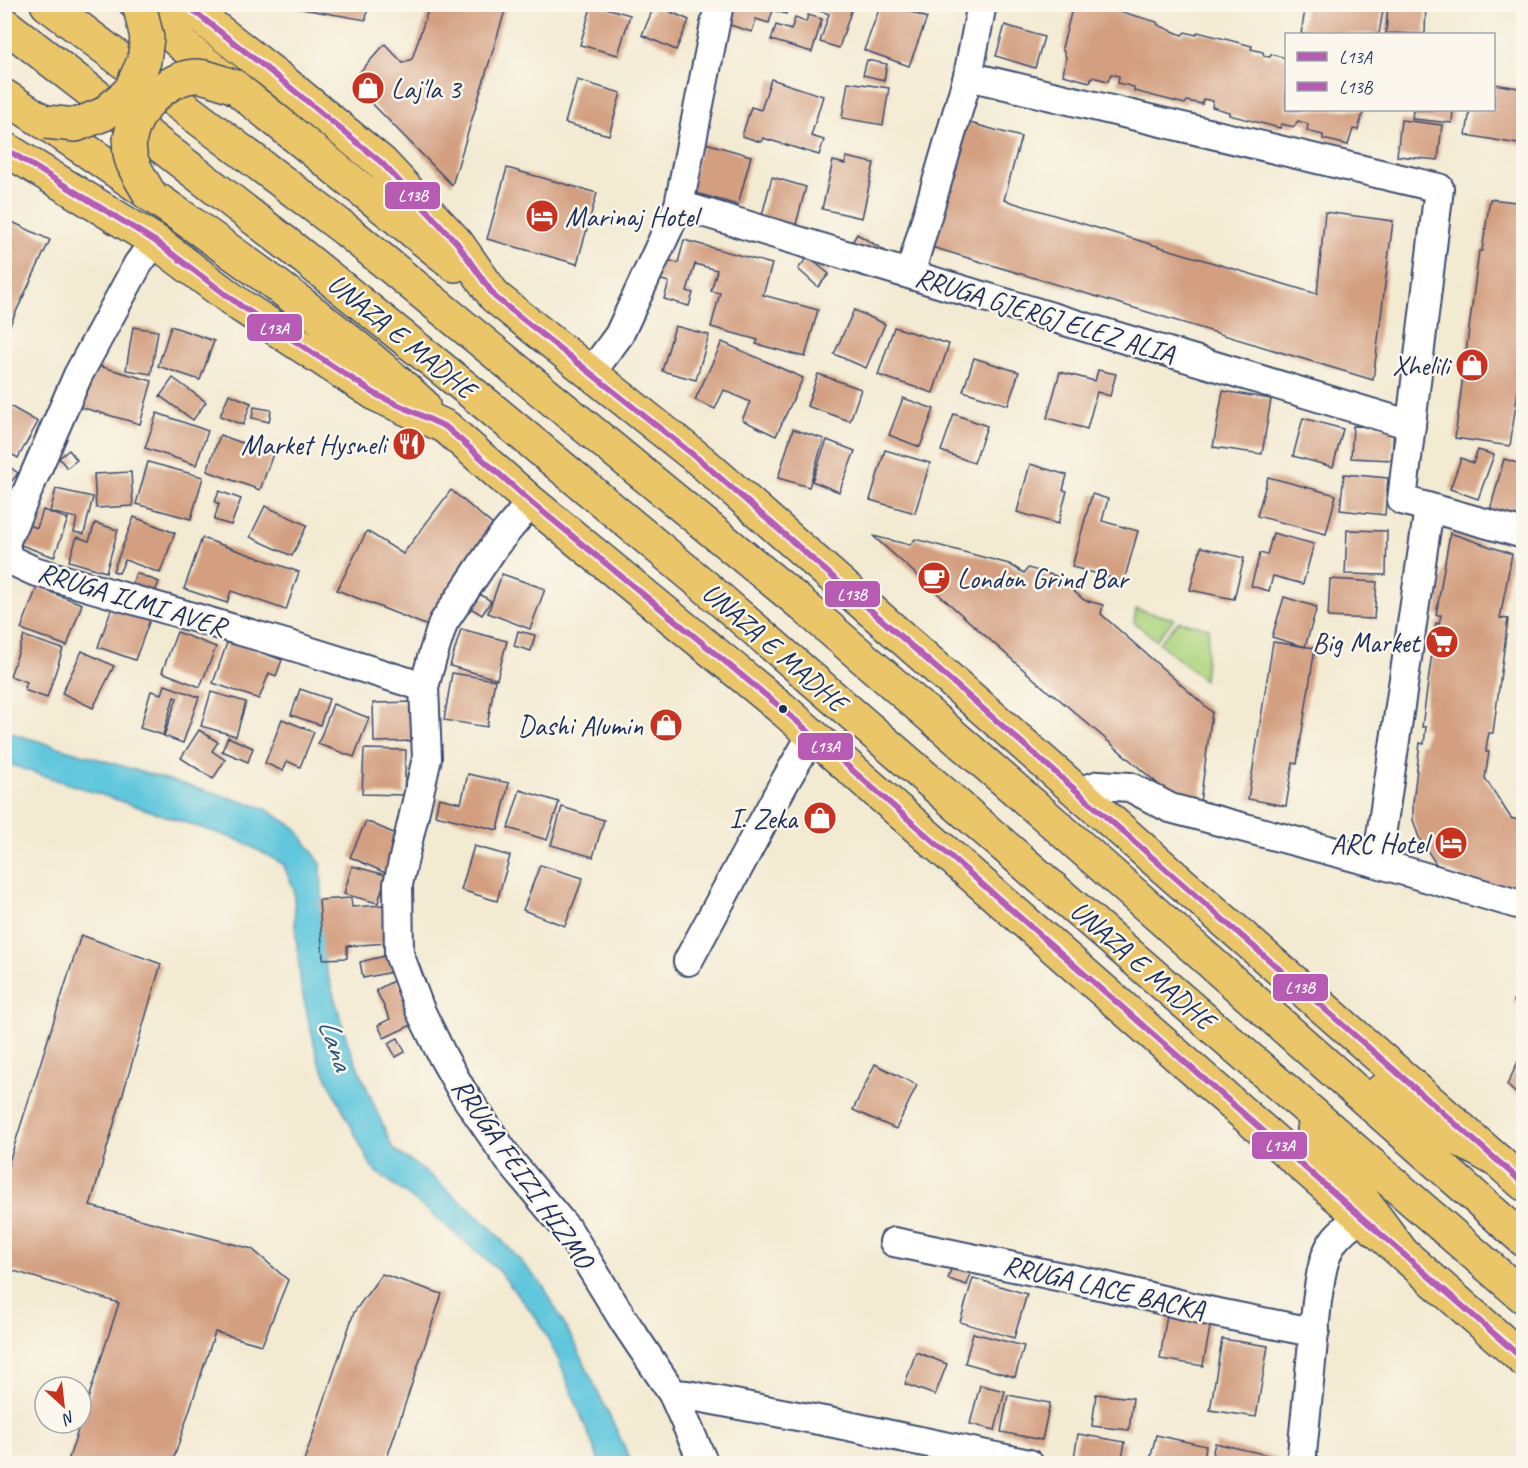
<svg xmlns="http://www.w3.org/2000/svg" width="1528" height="1468" viewBox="0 0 1528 1468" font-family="Caveat,sans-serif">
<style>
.green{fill:#afd680;stroke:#65826f;stroke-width:1.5}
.water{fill:#60c7dd;stroke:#3e7b9e;stroke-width:1.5}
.building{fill:#d39f80}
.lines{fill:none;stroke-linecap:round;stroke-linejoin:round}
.minor-casing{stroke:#3b4b6f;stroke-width:32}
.major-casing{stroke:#3b4b6f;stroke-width:36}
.highway-casing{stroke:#3b4b6f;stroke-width:36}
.minor{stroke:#fff;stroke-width:28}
.major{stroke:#ebc669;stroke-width:33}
.highway{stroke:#ebc669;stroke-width:33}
.major-bridge-casing{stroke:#3b4b6f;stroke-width:36;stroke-linecap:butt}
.major-bridge{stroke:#ebc669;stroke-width:33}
.bus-1-casing{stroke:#fbf7ec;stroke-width:10}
.bus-2-casing{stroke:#fbf7ec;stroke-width:10}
.bus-1{stroke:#b75bb4;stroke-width:6}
.bus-2{stroke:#b75bb4;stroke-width:6}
.bus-dot{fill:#1b2f5e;stroke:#fbf7ec;stroke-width:2}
.labels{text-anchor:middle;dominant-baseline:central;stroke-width:5;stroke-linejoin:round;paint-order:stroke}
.poi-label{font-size:28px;fill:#1b2f5e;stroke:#fbf7ec;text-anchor:end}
.street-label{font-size:28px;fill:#1b2f5e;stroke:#fbf7ec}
.water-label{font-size:30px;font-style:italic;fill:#2c557e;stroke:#fbf7ec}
.line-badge{stroke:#fbf7ec;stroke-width:2}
.badge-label{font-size:16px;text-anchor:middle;font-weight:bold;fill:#fff}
</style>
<rect width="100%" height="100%" fill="#fbf7ec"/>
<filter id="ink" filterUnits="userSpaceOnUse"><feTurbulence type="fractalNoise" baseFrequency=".0167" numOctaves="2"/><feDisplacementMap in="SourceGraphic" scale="12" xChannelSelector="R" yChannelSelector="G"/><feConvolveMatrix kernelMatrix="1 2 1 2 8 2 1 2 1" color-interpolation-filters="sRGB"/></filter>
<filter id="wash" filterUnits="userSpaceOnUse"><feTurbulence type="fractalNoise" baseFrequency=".008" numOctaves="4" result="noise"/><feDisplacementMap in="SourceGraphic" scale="24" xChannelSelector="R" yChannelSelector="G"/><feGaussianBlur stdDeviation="1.35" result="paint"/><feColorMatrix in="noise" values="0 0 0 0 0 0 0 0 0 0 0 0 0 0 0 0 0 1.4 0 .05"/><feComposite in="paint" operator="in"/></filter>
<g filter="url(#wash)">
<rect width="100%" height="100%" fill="#f3ead2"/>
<!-- green -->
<g class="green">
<polygon points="1136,609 1174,619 1156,640 1134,622"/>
<polygon points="1179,621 1209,628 1204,680 1159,643"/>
</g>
<!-- water -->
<polygon class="water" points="4,731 264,808 296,828 321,864 324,962 348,1044 393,1149 431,1176 489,1226 544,1287 577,1348 632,1463 600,1463 560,1363 540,1323 498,1270 431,1213 372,1168 318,1060 301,987 295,925 294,889 283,864 241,841 5,763"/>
<g id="blocks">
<!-- building -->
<g class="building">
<polygon points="297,4 368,4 366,20 297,8"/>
<polygon points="430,4 507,4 452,185 351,82 385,44 403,63 412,59"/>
<polygon points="592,4 630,15 618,55 580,45"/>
<polygon points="655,4 674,4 671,12 689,20 676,50 642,35"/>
<polygon points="733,4 788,4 786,14 773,10 769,23 756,19 752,32 727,24"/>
<polygon points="881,4 891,4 927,18 909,66 864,50"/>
<polygon points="1306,4 1354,4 1383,10 1379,34 1301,34"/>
<polygon points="1388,4 1426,4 1425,34 1386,33"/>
<polygon points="812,5 853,5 839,48 820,42 829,14 811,8"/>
<polygon points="1081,5 1096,8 1098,5 1157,22 1158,25 1182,35 1185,32 1196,35 1198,32 1252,46 1251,49 1263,52 1264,56 1270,57 1271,54 1286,58 1286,110 1364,110 1358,130 1353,129 1348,145 1323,139 1323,135 1307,131 1308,124 1298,121 1294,127 1281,124 1280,128 1229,115 1229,112 1212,107 1213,101 1203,99 1202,104 1187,101 1185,104 1134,91 1134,87 1118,83 1119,76 1111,74 1108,81 1092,77 1090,82 1063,75 1066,57 1062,48 1072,9 1078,10"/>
<polygon points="808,15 822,19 812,52 771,40 776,25 791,30 795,18 806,22"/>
<polygon points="1005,25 1044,37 1035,68 996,56"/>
<polygon points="867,60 887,64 884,80 863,75"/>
<polygon points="771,79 823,96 811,136 824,140 819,155 763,138 761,142 742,136 751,107 761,110"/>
<polygon points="577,80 621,93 609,135 565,123"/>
<polygon points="848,82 889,88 883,125 842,118"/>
<polygon points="1494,84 1524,89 1524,145 1466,135 1470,110 1494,110"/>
<polygon points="1413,110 1453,110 1452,123 1412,119"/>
<polygon points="959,120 1021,137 1004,200 1317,294 1325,212 1393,221 1373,380 925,245"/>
<polygon points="1401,120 1442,125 1438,160 1397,156"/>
<polygon points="702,142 751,156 738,205 689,191"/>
<polygon points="846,157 874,163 862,218 822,209 833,161 845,164"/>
<polygon points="507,168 597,193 577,264 487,239"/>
<polygon points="772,177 806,187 795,228 761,219"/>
<polygon points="1490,199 1524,203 1524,376 1520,376 1510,446 1455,438 1479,251 1482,251"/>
<polygon points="8,220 50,240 7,331 4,330 4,227"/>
<polygon points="857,234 884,250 878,260 851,244"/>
<polygon points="684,240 772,264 763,295 818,310 805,357 756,344 758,340 711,327 720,293 711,291 717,270 695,264 687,291 693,293 689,306 664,299 669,282 654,278 659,258 678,263"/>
<polygon points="808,257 829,274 818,287 798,269"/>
<polygon points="854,310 885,324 866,368 834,354"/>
<polygon points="171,326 214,341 200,380 158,366"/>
<polygon points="675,326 709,335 696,380 662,371"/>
<polygon points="133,327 158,331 151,374 126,370"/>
<polygon points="894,327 949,344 933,393 878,375"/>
<polygon points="722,342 803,378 776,436 742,420 750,402 724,390 715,409 695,400"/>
<polygon points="974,358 1019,372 1008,405 963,391"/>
<polygon points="92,364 152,381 140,424 80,407"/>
<polygon points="1098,370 1116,374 1110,396 1097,392 1087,429 1047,418 1060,372 1095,381"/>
<polygon points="818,374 861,389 850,421 807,406"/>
<polygon points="173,378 206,402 193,420 160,396"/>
<polygon points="1223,391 1271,399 1262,454 1213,447"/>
<polygon points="229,394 251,403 243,425 220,416"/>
<polygon points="903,398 934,409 920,447 889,435"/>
<polygon points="8,405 38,422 18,458 4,450 4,411"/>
<polygon points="254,407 271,410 269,422 252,418"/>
<polygon points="157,413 208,431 196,465 145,448"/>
<polygon points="954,414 987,426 974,463 941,451"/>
<polygon points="1303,418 1343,429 1333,467 1293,456"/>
<polygon points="1353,426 1394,427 1392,460 1351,458"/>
<polygon points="793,429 824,439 809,487 778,478"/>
<polygon points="220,435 273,454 260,490 207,471"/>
<polygon points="827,440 855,451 839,492 812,481"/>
<polygon points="69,450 77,460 67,468 59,458"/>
<polygon points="885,450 930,463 915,513 870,500"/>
<polygon points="1478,450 1494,455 1478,499 1450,489 1461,458 1473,463"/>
<polygon points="1504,459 1524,465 1524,519 1490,510"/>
<polygon points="148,462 203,477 191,519 136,504"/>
<polygon points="4,463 18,473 4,491"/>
<polygon points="1030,464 1067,475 1063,490 1067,491 1058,524 1017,512"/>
<polygon points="131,472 133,506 96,508 94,474"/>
<polygon points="1344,474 1388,478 1385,515 1340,510"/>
<polygon points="1268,477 1336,495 1326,534 1257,516"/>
<polygon points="56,489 93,497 84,534 74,532 77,518 50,512"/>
<polygon points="451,490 493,525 428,626 337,590 367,531 403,554"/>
<polygon points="219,491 241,499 231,525 214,520 219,504 215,502"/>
<polygon points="1092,494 1108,499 1102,521 1138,531 1124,581 1072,567"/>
<polygon points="265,506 307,525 292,556 250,537"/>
<polygon points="43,510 68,519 54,557 18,544 26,524 37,528"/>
<polygon points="134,517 175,533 160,573 125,560 119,573 113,571"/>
<polygon points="95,523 118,530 106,572 69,561 77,537 89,541"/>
<polygon points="1347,530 1387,531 1386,575 1345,574"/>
<polygon points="1273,533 1314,544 1303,584 1273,576 1269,591 1251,586 1260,553 1267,555"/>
<polygon points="1450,533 1512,554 1500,618 1508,619 1493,733 1489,733 1487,742 1486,752 1489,752 1485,778 1511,818 1524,822 1524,886 1520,886 1516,899 1438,867 1419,838 1413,820 1413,803 1420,743 1424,744 1426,727 1422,727 1436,623 1439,624 1441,615 1436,615"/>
<polygon points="873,536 910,545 915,539 1009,564 1024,573 1028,568 1056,576 1084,600 1103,605 1101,614 1212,712 1199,810 1187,809 1052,693 1051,694"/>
<polygon points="202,538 299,572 286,610 231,591 227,603 184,589"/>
<polygon points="1201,547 1244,558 1234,599 1190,590"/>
<polygon points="136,573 159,582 152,598 130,590"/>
<polygon points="502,574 545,589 530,629 488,613"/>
<polygon points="1330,579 1377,582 1374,619 1328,617"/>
<polygon points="37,587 82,604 67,646 21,629"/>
<polygon points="478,593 491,601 482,615 469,607"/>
<polygon points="1284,597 1317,607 1305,647 1272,637"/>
<polygon points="113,604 151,617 135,660 98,647"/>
<polygon points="461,629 507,641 497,679 450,666"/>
<polygon points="518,631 535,635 531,651 514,646"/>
<polygon points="177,632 216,647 200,687 162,672"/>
<polygon points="24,636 63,649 47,698 24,690 27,682 10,676"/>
<polygon points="228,640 282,660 276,676 269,673 259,699 213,683"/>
<polygon points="1273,642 1315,648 1297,764 1293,763 1286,806 1248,799"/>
<polygon points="82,651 114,666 93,708 62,693"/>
<polygon points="452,673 495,680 487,727 444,720"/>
<polygon points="165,685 199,697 183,743 164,736 177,698 174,697 163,735 140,728 151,691 162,694"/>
<polygon points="300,689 329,699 320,725 291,715"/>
<polygon points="211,692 246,702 236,736 201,726"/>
<polygon points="415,702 416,741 374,742 373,703"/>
<polygon points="333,704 369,718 354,757 318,744"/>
<polygon points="282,719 314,732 300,767 287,761 283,771 265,763"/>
<polygon points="199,730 218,742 212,751 225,760 213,779 181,758"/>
<polygon points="228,737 253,748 248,762 222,751"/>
<polygon points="364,749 406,750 404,795 362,794"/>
<polygon points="468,774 509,783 498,830 435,815 439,798 461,803"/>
<polygon points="520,790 559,802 547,840 508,828"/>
<polygon points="562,807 604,820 593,857 551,845"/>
<polygon points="366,821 405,838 388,874 350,857"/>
<polygon points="474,846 510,856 497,901 461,890"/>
<polygon points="540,865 583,878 565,926 523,910"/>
<polygon points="352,866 386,875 378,903 344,894"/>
<polygon points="351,898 352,907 384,905 387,943 347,946 347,958 323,959 319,900"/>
<polygon points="81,935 161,964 90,1206 252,1249 288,1280 262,1345 215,1332 172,1464 67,1464 119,1303 4,1268 4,1178"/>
<polygon points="393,954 397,971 363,978 360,962"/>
<polygon points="397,979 418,1022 384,1038 378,1025 390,1019 376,990"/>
<polygon points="1524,983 1524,1008 1513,1001"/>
<polygon points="398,1038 405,1052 396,1057 388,1043"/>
<polygon points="1524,1049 1524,1101 1507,1085"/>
<polygon points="875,1064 917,1085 896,1129 853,1110"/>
<polygon points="952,1265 971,1271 967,1285 948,1279"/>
<polygon points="382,1274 442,1294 385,1464 303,1464 354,1312"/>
<polygon points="973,1278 1027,1294 1014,1338 960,1322"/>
<polygon points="1167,1314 1211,1322 1203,1366 1160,1359"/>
<polygon points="973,1333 1024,1346 1015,1377 965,1363"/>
<polygon points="1222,1339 1268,1346 1256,1417 1210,1410"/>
<polygon points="916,1352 947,1364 935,1395 905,1384"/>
<polygon points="980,1385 1005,1391 995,1430 970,1424"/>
<polygon points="1096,1394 1133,1398 1129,1430 1092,1426"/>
<polygon points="1008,1395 1050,1403 1042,1440 1001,1432"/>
<polygon points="1078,1434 1125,1442 1121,1464 1073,1464"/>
<polygon points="1156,1435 1206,1446 1203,1464 1149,1464"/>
<polygon points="1215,1443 1276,1457 1275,1464 1210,1464"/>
</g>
</g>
</g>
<g filter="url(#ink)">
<use href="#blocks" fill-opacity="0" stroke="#3b4b6f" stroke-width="1.5"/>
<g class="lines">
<defs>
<g id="minor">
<polyline points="968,76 1439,188 1402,500 1524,534"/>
<polyline points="679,205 1411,425"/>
<polyline points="155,241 138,264 78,375 5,543 8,559 34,571 289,645 424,687"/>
<polyline points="910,274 968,76 982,4"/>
<polyline points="591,373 619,335 679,205 719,4"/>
<polyline points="531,502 496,544 443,623 432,658 424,687 427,758 398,884 399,954 420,1010 443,1057 462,1091 509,1160 570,1233 624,1321 673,1394 704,1464"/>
<polyline points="1079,792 1099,785 1130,787 1170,808 1377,863 1524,906"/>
<polyline points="1377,863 1429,508"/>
<polyline points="688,961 783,785 812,735"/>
<polyline points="894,1242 1100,1285 1213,1312 1302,1330 1315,1330"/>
<polyline points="673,1394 687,1395 829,1422 1029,1464"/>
<path d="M1301,1464L1317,1301C1320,1281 1322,1255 1336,1238C1343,1230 1352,1223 1360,1216"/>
</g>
<g id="major">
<polyline points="136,4 185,47 455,265"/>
<polyline points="184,4 280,79 382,163 457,243 495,297 701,461 1524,1184"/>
<path d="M4,96C61,132 116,171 171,209C257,270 346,333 423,405"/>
<polyline points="4,148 155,241 241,306 377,395 446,427 531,502 785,711 1524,1360"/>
</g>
<g id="highway">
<polyline points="47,4 346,230 799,602 1047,817 1524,1240"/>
<polyline points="4,24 291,247 487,405 707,588 1524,1297"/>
<polyline points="1381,1091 1421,1118 1498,1161"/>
<polyline points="1314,1129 1362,1199 1403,1254"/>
</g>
</defs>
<!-- minor casing -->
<use href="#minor" class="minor-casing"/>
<!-- major casing -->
<use href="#major" class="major-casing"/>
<!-- highway casing -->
<use href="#highway" class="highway-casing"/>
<!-- minor -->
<use href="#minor" class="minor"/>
<!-- major -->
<use href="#major" class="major"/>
<!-- highway -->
<use href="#highway" class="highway"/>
<defs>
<g id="major-bridge">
<polyline points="46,122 76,125 104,114 130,91 144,61 147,38 140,8"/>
<path d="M150,195C144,183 134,170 131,158C121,123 161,78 195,76C205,75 225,84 235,87"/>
</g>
</defs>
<!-- major-bridge casing -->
<use href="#major-bridge" class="major-bridge-casing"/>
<!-- major-bridge -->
<use href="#major-bridge" class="major-bridge"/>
<defs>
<polyline id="bus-1" points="4,148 155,241 241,306 377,395 446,427 531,502 785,711 1524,1360"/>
<polyline id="bus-2" points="185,4 280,79 382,163 457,243 495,297 701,461 1524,1184"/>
</defs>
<!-- bus-1 casing -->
<use href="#bus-1" class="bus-1-casing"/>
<!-- bus-2 casing -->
<use href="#bus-2" class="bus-2-casing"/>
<!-- bus-1 -->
<use href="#bus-1" class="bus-1"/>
<!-- bus-2 -->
<use href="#bus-2" class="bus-2"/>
</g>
</g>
<!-- icons -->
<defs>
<symbol id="shop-disc" viewBox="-11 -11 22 22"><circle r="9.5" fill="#c8321e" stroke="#fbf7ec"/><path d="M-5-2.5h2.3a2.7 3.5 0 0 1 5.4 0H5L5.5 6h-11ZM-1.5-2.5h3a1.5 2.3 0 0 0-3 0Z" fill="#fff"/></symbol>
<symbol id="hotel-disc" viewBox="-11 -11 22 22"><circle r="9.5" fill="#c8321e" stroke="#fbf7ec"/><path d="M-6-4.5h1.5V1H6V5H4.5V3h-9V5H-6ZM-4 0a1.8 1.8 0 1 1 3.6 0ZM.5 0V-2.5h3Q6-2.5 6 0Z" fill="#fff"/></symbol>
<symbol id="restaurant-disc" viewBox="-11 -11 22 22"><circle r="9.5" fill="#c8321e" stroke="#fbf7ec"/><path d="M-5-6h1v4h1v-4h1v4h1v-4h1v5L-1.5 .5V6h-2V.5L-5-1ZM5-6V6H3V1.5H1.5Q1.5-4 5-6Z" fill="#fff"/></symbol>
<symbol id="cafe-disc" viewBox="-11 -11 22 22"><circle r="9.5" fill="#c8321e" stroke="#fbf7ec"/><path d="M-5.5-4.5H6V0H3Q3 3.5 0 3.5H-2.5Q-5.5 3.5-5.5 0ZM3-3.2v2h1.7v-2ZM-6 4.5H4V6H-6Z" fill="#fff"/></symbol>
<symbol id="supermarket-disc" viewBox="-11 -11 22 22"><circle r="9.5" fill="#c8321e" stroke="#fbf7ec"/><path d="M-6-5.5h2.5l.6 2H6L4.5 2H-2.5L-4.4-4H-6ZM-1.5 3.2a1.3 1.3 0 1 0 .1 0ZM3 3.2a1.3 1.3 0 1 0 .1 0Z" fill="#fff"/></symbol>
</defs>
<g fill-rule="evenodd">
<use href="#shop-disc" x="349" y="69" width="38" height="38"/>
<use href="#hotel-disc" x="523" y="197" width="38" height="38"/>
<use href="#shop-disc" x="1453" y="346" width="38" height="38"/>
<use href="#restaurant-disc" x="390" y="425" width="38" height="38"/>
<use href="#cafe-disc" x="915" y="559" width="38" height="38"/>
<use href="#supermarket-disc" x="1423" y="623" width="38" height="38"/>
<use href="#shop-disc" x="647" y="706" width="38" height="38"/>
<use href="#shop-disc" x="801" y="799" width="38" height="38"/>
<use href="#hotel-disc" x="1432" y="824" width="38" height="38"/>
</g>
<!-- markers -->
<circle class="bus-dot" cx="783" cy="709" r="5"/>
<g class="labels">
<!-- poi labels -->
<g class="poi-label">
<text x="391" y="88" text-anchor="start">Laj'la 3</text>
<text x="565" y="216" text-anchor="start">Marinaj Hotel</text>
<text x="1449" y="365">Xhelili</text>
<text x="386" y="444">Market Hysneli</text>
<text x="957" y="578" text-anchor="start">London Grind Bar</text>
<text x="1419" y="642">Big Market</text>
<text x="643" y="725">Dashi Alumin</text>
<text x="797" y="818">I. Zeka</text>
<text x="1428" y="843">ARC Hotel</text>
</g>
<!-- street labels -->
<g class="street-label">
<text transform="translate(1045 315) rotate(17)">RRUGA GJERGJ ELEZ ALIA</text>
<text transform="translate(402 336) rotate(39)">UNAZA E MADHE</text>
<text transform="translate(132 599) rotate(17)">RRUGA ILMI AVER</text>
<text transform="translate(775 647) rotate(41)">UNAZA E MADHE</text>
<text transform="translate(1143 965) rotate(41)">UNAZA E MADHE</text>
<text transform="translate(523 1173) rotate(55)">RRUGA FEIZI HIZMO</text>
<text transform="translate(1104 1287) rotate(13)">RRUGA LACE BACKA</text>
</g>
<!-- water labels -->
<g class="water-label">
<text transform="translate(336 1044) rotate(71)">Lana</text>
</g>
</g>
<g class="line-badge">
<rect x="384" y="181" width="57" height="29" rx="6" fill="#b75bb4"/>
<rect x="246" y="313" width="57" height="29" rx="6" fill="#b75bb4"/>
<rect x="824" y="580" width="57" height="28" rx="6" fill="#b75bb4"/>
<rect x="797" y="732" width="57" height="29" rx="6" fill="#b75bb4"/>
<rect x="1272" y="973" width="57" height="29" rx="6" fill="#b75bb4"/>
<rect x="1251" y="1131" width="57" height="29" rx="6" fill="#b75bb4"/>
</g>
<g class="badge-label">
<text x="413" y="201">L13B</text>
<text x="274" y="334">L13A</text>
<text x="852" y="600">L13B</text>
<text x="825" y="752">L13A</text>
<text x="1300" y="993">L13B</text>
<text x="1280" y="1151">L13A</text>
</g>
<!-- margin -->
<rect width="1528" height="1468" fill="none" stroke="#fbf7ec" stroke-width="24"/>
<!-- legend -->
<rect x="1285" y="33" width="210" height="78" fill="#fbf7ec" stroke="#a1a7b3" stroke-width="1.5"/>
<rect x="1297" y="52" width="30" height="9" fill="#b75bb4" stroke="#a1a7b3" stroke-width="1.5"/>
<text x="1339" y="63" font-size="18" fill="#1b2f5e">L13A</text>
<rect x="1297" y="82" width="30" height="9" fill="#b75bb4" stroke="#a1a7b3" stroke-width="1.5"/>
<text x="1339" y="93" font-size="18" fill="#1b2f5e">L13B</text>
<!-- north arrow -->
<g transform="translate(63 1405) rotate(153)"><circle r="28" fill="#fbf7ec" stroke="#a1a7b3" stroke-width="1.5"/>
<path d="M0-4.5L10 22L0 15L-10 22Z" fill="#c8321e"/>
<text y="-9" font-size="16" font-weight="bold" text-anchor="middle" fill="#1b2f5e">N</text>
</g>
</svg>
